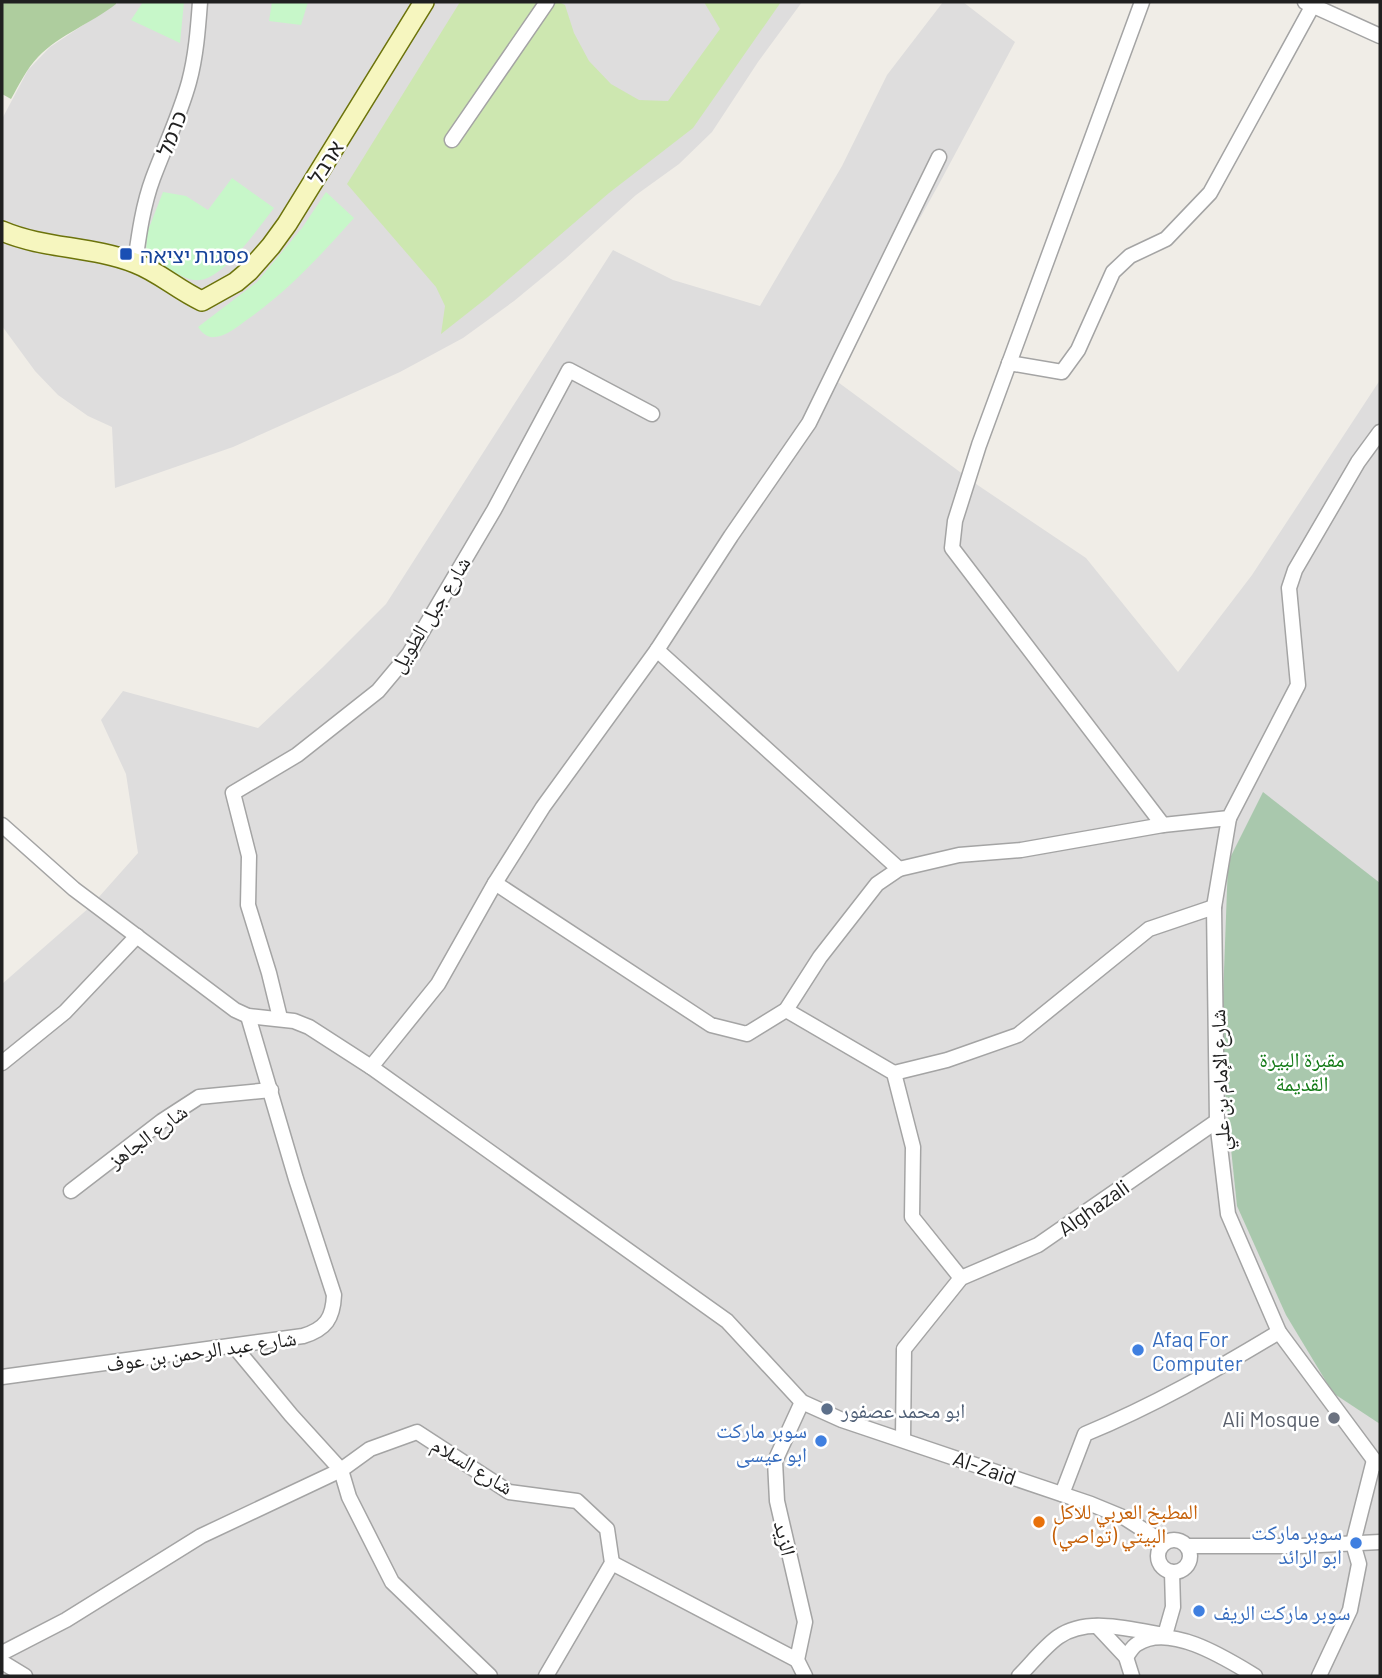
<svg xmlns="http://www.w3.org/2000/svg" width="1382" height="1678" viewBox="0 0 1382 1678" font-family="Barlow,'Noto Naskh Arabic','Noto Sans Hebrew',sans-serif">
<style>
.residential{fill:#dedddd}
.grass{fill:#cde7b0}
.forest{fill:#aecd9e}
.cemetery{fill:#a9c8ad}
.park{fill:#c7f7c9}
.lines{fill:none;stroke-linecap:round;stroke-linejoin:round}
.street-casing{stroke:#a4a4a4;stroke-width:17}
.secondary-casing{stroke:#6c730b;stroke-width:22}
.street{stroke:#fff;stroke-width:14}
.secondary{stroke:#f6f6bf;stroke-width:19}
.transit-dot{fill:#1a4fb4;stroke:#fff;stroke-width:2.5}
.shop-dot{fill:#3f7fe0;stroke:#fff;stroke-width:2.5}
.service-dot{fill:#5c6f8a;stroke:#fff;stroke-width:2.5}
.worship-dot{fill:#6b7280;stroke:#fff;stroke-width:2.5}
.food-dot{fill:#e8710a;stroke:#fff;stroke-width:2.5}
.labels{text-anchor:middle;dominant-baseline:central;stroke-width:5;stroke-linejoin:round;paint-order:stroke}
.street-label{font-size:21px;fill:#202020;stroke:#fff}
.transit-label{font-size:21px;fill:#164399;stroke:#fff;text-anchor:start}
.park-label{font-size:21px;fill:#127a16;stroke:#fff}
.shop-label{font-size:21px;fill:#366cbe;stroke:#fff;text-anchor:start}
.service-label{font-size:21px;fill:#4e5e75;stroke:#fff;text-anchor:start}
.worship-label{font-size:21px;fill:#5b616d;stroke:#fff;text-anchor:end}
.food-label{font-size:21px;fill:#c56008;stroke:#fff;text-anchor:start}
</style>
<rect width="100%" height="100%" fill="#f0ede7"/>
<!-- residential -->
<g class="residential">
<polygon points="118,2 802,2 758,62 712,132 679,164 636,195 565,259 514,301 463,338 400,372 233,447 115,488 112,427 88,416 58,395 35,371 2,326 2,119 28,70 50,47"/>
<polygon points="943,2 963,2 1015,42 939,184 831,377 979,486 1086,558 1178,672 1252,575 1380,380 1380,1676 2,1676 2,984 90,907 138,853 126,774 101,720 123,691 258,728 323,667 386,604 613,250 673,280 760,306 842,166 887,75"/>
</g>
<!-- grass -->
<polygon class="grass" points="460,2 559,2 565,5 574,33 589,61 611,84 639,100 668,101 720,29 704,2 781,2 693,128 609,193 488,297 441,334 445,306 436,287 347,184"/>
<!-- forest -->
<path class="forest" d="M2,2H116V4C92,23 59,35 38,57C27,68 19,85 11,99L2,94Z"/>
<!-- cemetery -->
<polygon class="cemetery" points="1263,792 1380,883 1380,1424 1333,1393 1286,1315 1237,1206 1221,1053 1228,862"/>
<!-- park -->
<g class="park">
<polygon points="143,2 184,2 180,43 131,20"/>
<polygon points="272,2 308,2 301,25 269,21"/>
<path d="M232,178L274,208C259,227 224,278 200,280C182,282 161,262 146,253L147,233L163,192L186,196L208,210Z"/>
<path d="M326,192L354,218C321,255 289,290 248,319C238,326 227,336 215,337C207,338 202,333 198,327L257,282L302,228Z"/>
</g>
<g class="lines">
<defs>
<g id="street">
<polyline points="1142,2 979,445 955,521 952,548 1163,825"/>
<polyline points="1305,2 1380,36"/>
<polyline points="452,140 547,2"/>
<path d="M135,263C139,234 143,205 153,178C165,146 180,115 189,82C196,56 198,29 200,2"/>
<polyline points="1009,363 1062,372 1078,350 1113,272 1130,256 1166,239 1210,193 1313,5"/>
<polyline points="657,650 899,869"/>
<polyline points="1229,818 1214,907 1217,1121 1228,1214 1279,1332 1374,1460 1380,1464"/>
<polyline points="2,825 74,889 235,1010 248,1016 294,1021 309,1027 371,1067 727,1321 802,1402 842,1420 1091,1504 1125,1518 1164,1543"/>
<polyline points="495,883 711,1025 747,1034 786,1010 820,957 877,884 899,869 959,855 1021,850 1163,825 1229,818 1298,685 1289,588 1295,570 1358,462 1380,432"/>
<polyline points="786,1010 894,1073 913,1147 912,1217 961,1278"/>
<polyline points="280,1018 269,973 248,905 249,856 233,793 297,755 378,691 409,654 494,510 569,370 652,414"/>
<polyline points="2,1063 65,1012 137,936"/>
<polyline points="371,1067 438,984 495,883 543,807 657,650 731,536 809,423 939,157"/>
<polyline points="894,1073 947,1060 1018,1035 1149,929 1214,907"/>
<polyline points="71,1191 162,1121 199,1097 271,1090"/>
<path d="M2,1377L303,1336C326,1329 333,1318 334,1295L296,1179L248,1016"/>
<polyline points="802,1402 775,1461 777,1501 805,1622 797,1660 805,1676"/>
<polyline points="903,1439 904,1349 961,1278 1038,1245 1217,1121"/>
<path d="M1062,1494L1085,1434C1153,1406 1216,1370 1279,1332"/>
<circle cx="1174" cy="1556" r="16"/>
<polyline points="1187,1546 1300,1546 1380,1542"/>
<polyline points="612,1563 797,1660"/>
<polyline points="1097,1626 1126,1657 1132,1676"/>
<polyline points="2,1653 66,1620 201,1536 341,1470 291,1415 234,1346"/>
<path d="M1126,1657C1129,1653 1133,1646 1137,1644C1169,1622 1227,1659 1255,1676"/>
<polyline points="2,1662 25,1676"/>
<polyline points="490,1676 392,1582 349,1497 341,1470 370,1449 417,1432 509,1492 577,1501 607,1529 612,1563 546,1676"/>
<path d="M1019,1676C1031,1664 1044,1647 1058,1637C1088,1616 1130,1630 1165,1635L1173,1607L1172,1572"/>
<polyline points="1319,1676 1350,1610 1359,1564 1353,1543 1374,1460"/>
</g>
<path id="secondary" d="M2,231C44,249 92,246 135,263C159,272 178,290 202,301L236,282L249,271L271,246L287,224L424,2"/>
</defs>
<!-- street casing -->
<use href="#street" class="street-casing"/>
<!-- secondary casing -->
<use href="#secondary" class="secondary-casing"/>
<!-- street -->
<use href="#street" class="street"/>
<!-- secondary -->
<use href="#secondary" class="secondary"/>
</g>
<!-- markers -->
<rect class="transit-dot" x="119" y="247" width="14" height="14" rx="3.5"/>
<g class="shop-dot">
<circle cx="1138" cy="1350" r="7"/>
<circle cx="821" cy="1441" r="7"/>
<circle cx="1356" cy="1543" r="7"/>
<circle cx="1199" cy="1611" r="7"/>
</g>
<circle class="service-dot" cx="827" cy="1409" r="7"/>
<circle class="worship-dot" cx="1334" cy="1418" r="7"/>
<circle class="food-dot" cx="1039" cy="1522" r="7"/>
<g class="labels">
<!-- street labels -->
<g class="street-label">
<text transform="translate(171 133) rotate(-69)">כרמל</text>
<text transform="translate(325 162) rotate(-58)">ארבל</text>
<text transform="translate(429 614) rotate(-58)">شارع جبل الطويل</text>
<text transform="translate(1219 1080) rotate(-92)">شارع الإمام بن علي</text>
<text transform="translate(147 1135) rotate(-36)">شارع الجاهز</text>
<text transform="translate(1093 1207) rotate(-35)">Alghazali</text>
<text transform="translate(201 1350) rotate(-8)">شارع عبد الرحمن بن عوف</text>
<text transform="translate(473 1465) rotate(31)">شارع السلام</text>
<text transform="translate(985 1467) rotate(19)">Al-Zaid</text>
<text transform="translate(786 1538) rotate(76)">الزيد</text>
</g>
<!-- transit labels -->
<g class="transit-label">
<text x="140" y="254">פסגות יציאה</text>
</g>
<!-- park labels -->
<g class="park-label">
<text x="1302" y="1058">مقبرة البيرة<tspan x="1302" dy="24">القديمة</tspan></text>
</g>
<!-- shop labels -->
<g class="shop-label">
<text x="1152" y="1338">Afaq For<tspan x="1152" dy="24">Computer</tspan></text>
<text x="807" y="1429" text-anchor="end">سوبر ماركت<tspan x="807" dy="24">ابو عيسی</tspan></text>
<text x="1342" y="1531" text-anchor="end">سوبر ماركت<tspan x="1342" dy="24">ابو الرائد</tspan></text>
<text x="1213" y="1611">سوبر ماركت الريف</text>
</g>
<!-- service labels -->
<g class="service-label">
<text x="841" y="1409">ابو محمد عصفور</text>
</g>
<!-- worship labels -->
<g class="worship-label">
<text x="1320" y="1418">Ali Mosque</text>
</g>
<!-- food labels -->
<g class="food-label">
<text x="1053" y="1510">المطبخ العربي للاكل<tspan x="1053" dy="24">البيتي (تواصي)</tspan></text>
</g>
</g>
<!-- border -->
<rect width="1382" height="1678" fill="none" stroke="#202020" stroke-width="7"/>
</svg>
